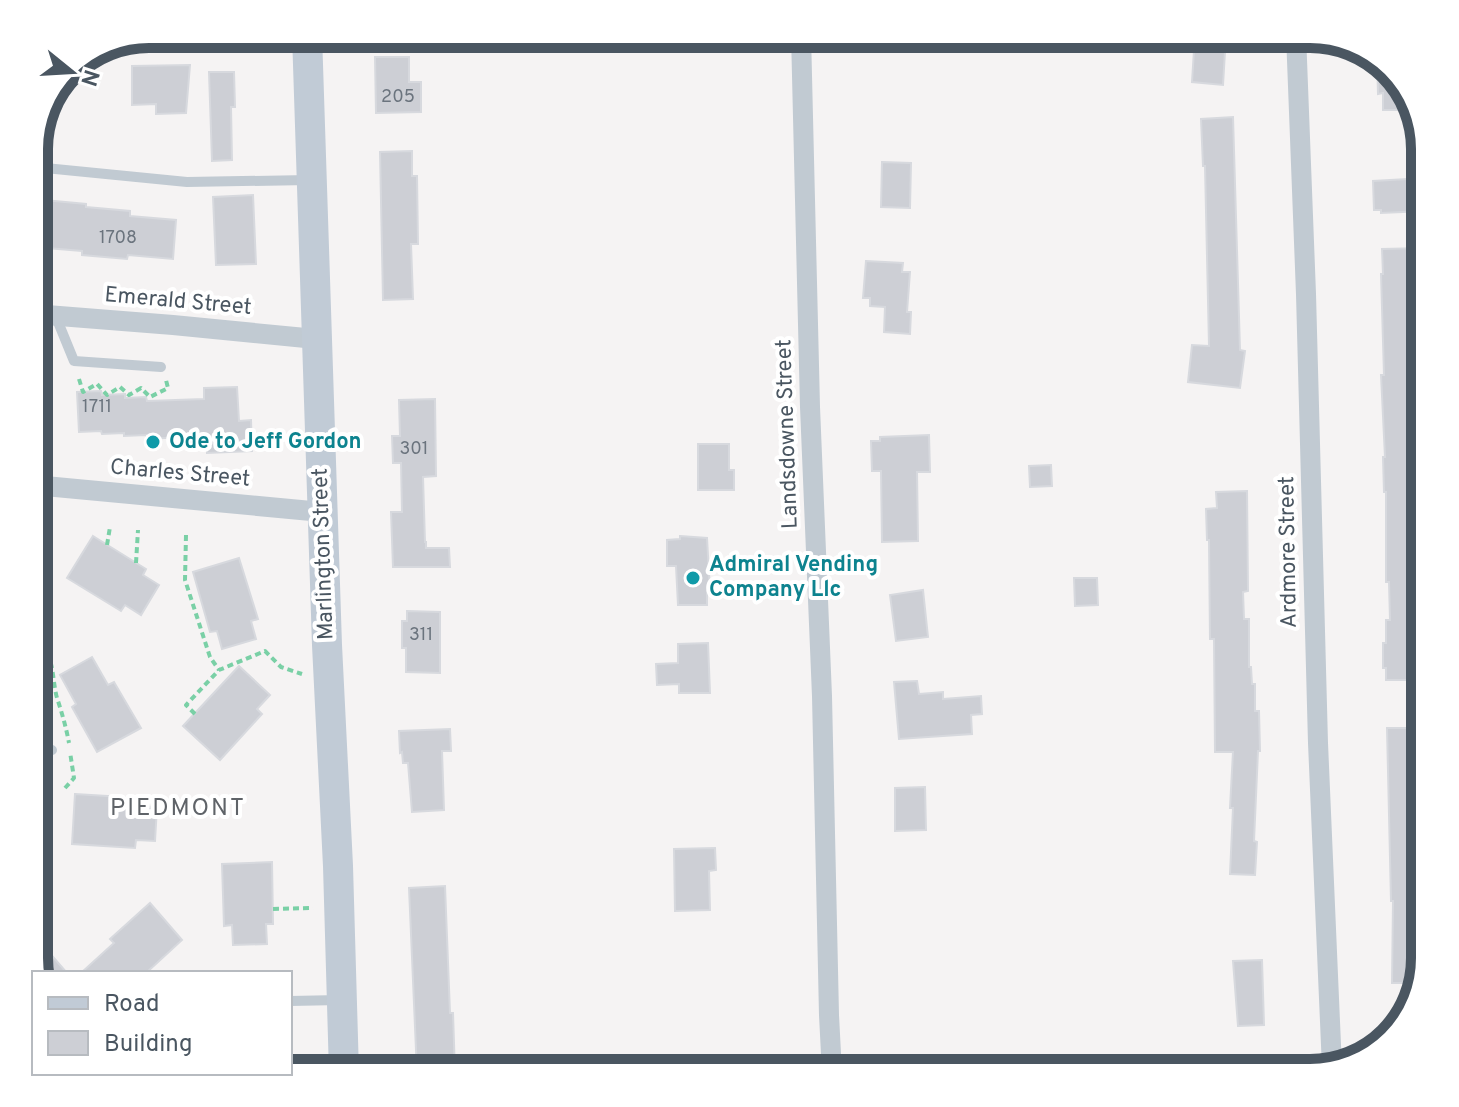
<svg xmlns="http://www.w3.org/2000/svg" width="1459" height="1107" viewBox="0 0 1459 1107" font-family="Overpass,sans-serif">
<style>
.building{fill:#cdcfd5;stroke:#d7d9de;stroke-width:2}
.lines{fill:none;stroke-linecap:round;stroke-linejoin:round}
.path{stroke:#7ad0a6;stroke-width:4;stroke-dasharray:6 4;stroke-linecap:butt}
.lane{stroke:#c1cad2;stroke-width:10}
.street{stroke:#c1cad2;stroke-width:20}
.secondary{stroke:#c1cbd6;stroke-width:30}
.culture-dot{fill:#0f9aa8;stroke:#fff;stroke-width:3}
.labels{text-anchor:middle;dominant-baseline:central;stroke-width:8;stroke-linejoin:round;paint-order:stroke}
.number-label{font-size:18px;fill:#6b747e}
.street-label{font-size:22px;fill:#4a5661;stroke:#fff}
.culture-label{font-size:22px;font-weight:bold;fill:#0d838f;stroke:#fff;text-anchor:start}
.neighbourhood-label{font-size:24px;letter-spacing:2px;fill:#5f6368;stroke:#fff}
.rim{fill:none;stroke:#4a5661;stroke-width:10}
</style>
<rect width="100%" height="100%" fill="#f5f3f3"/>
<!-- building -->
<g class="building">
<polygon points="1195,34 1226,35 1223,85 1192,82"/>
<polygon points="375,57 409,57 409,82 421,82 421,112 376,113"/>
<polygon points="1377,57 1380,58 1408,93 1405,93 1406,110 1383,110 1383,93 1378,94"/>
<polygon points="190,65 186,113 156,114 156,104 132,105 132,66"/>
<polygon points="209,72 234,72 235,107 231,107 232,160 212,161"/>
<polygon points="1233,117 1240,350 1245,351 1240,388 1188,382 1192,345 1209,346 1205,166 1203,166 1201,119"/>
<polygon points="412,151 412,176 417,176 418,244 411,244 413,299 383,300 380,152"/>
<polygon points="882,162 911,163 910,208 881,207"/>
<polygon points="1425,178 1425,211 1381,213 1381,210 1374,210 1373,181"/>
<polygon points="253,195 256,264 216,265 213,197"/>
<polygon points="44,200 86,204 86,207 130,211 130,216 176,220 173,259 128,255 127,259 82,255 82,251 35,247 39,209 43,209"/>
<polygon points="1425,248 1425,298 1417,298 1419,370 1422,400 1425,399 1425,428 1413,431 1413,482 1425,482 1425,518 1423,518 1425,596 1420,596 1420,680 1386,680 1386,668 1383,668 1383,643 1386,643 1386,620 1390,620 1389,582 1386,582 1386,492 1384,492 1383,457 1385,457 1381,375 1384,375 1381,274 1383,274 1382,249"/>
<polygon points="866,261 903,263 902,272 910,272 907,312 911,312 910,334 884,332 885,307 870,306 870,298 863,298"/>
<polygon points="237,387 239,421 251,420 252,451 207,453 206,436 146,439 146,435 124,436 124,433 102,434 101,431 79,432 77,392 101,391 102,395 125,394 125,398 146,397 147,401 204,399 204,388"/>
<polygon points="435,399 436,476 423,477 425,542 426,542 426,548 449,548 450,567 393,567 391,512 402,512 401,463 393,463 392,436 400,436 399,400"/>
<polygon points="929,435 930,472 917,472 918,541 882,542 881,471 872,471 871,441 880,441 880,437"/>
<polygon points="698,444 729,444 729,470 734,470 734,490 698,490"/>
<polygon points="1051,465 1052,486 1030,487 1029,466"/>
<polygon points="1247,491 1248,591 1243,592 1244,619 1249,619 1249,667 1251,667 1252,684 1255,684 1255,711 1259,711 1260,751 1258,751 1254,841 1257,842 1255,875 1230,874 1233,808 1230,808 1233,752 1215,752 1214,639 1210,639 1209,540 1207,540 1206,509 1217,508 1216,492"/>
<polygon points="93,536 146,569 143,575 159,585 141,615 125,605 121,611 67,578"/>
<polygon points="680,536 707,538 710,591 707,591 707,605 678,605 676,566 667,566 667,540 680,539"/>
<polygon points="239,558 258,619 251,621 256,639 222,649 217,631 210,632 193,572"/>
<polygon points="1074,578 1097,578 1098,605 1075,606"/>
<polygon points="923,590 928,637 896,641 890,595"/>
<polygon points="407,611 440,612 440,673 406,672 406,648 402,648 402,621 407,621"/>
<polygon points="708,643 710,693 679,693 679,684 657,685 656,664 678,663 678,644"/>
<polygon points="92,657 108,685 114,682 141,728 97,752 72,707 76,704 60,675"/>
<polygon points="239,666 270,695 257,709 262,714 220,760 183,726"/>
<polygon points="917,681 919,694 943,692 943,699 981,696 982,714 971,715 972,734 899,739 894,682"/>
<polygon points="1387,728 1422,728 1423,791 1419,791 1420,901 1417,901 1416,951 1425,952 1425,958 1416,983 1392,983 1393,901 1391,901"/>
<polygon points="450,729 451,751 442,751 444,810 412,812 408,763 403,763 402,752 400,753 399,731"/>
<polygon points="925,787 926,830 895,831 895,788"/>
<polygon points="75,794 139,798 138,806 157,807 155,841 136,840 135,848 72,844"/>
<polygon points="715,848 716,870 709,871 710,910 675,911 674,849"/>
<polygon points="272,862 273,924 266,924 267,944 233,945 232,925 224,926 222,864"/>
<polygon points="445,886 450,1013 453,1013 455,1073 417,1073 409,888"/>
<polygon points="150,903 182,940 146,973 81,973 114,943 110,939"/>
<polygon points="34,935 67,973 36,973 34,965"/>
<polygon points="1262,960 1264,1025 1238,1026 1233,961"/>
</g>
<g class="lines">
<!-- path -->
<g class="path">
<polyline points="79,379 83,392 97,384 107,395 120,387 129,395 141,388 150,397 168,388 166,380"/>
<polyline points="186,535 185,580 210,657 219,670"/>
<polyline points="107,545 110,527"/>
<polyline points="136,563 138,530"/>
<polyline points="34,586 51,521"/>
<path d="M34,638C56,655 51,676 57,698C62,713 66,727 69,743"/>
<polyline points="195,714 186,705 219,670 265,651 281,667 302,674"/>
<polyline points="65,788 74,778 70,752"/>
<polyline points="273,909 313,908"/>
</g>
<!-- lane -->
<g class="lane">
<polyline points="35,167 187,182 309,180"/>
<polyline points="56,317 74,361 161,367"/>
<polyline points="34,753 52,750"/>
<polyline points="290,1001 340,1000"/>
</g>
<!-- street -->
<g class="street">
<polyline points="801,34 810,407 822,696 829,1015 832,1073"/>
<polyline points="1296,34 1306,294 1318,743 1332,1068"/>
<polyline points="34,314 173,325 316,339"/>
<polyline points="34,485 322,512"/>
</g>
<!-- secondary -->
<polyline class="secondary" points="307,34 327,645 338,866 344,1073"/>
</g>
<!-- markers -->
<g class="culture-dot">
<circle cx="153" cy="442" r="8"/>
<circle cx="693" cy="578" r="8"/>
</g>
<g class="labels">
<!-- number labels -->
<g class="number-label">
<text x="398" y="97">205</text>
<text x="118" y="238">1708</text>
<text x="97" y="407">1711</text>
<text x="414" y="449">301</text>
<text x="421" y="635">311</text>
</g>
<!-- street labels -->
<g class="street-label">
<text transform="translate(178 302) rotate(5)">Emerald Street</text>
<text transform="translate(788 434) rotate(-92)">Landsdowne Street</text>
<text transform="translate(180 474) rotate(5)">Charles Street</text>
<text transform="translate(1289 552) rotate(-91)">Ardmore Street</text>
<text transform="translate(324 554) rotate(-92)">Marlington Street</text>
</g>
<!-- culture labels -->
<g class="culture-label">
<text x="169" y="442">Ode to Jeff Gordon</text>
<text x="709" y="565">Admiral Vending<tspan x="709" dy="25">Company Llc</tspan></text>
</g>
<!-- neighbourhood labels -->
<g class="neighbourhood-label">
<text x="178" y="809">PIEDMONT</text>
</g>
</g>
<!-- crop -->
<path d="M0 0H1459V1107H0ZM149 48H1310A101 101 0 0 1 1411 149V958A101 101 0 0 1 1310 1059H149A101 101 0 0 1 48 958V149A101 101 0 0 1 149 48Z" fill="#fff" fill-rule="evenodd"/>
<path class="rim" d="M149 48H1310A101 101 0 0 1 1411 149V958A101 101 0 0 1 1310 1059H149A101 101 0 0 1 48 958V149A101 101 0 0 1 149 48Z"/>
<!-- legend -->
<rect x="32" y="971" width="260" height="104" fill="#ffffff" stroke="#b7bbc0" stroke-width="2"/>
<rect x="48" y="997" width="40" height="12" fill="#c1cbd6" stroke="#b7bbc0" stroke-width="2"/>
<text x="104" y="1011" font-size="24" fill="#4a5661">Road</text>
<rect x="48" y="1031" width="40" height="24" fill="#cdcfd5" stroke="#b7bbc0" stroke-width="2"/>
<text x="104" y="1051" font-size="24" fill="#4a5661">Building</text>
<!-- north arrow -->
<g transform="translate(72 72) rotate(108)" stroke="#ffffff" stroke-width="6" paint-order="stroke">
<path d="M0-6L14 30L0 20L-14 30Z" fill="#4a5661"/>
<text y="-12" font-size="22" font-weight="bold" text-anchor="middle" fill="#4a5661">N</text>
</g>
</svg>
